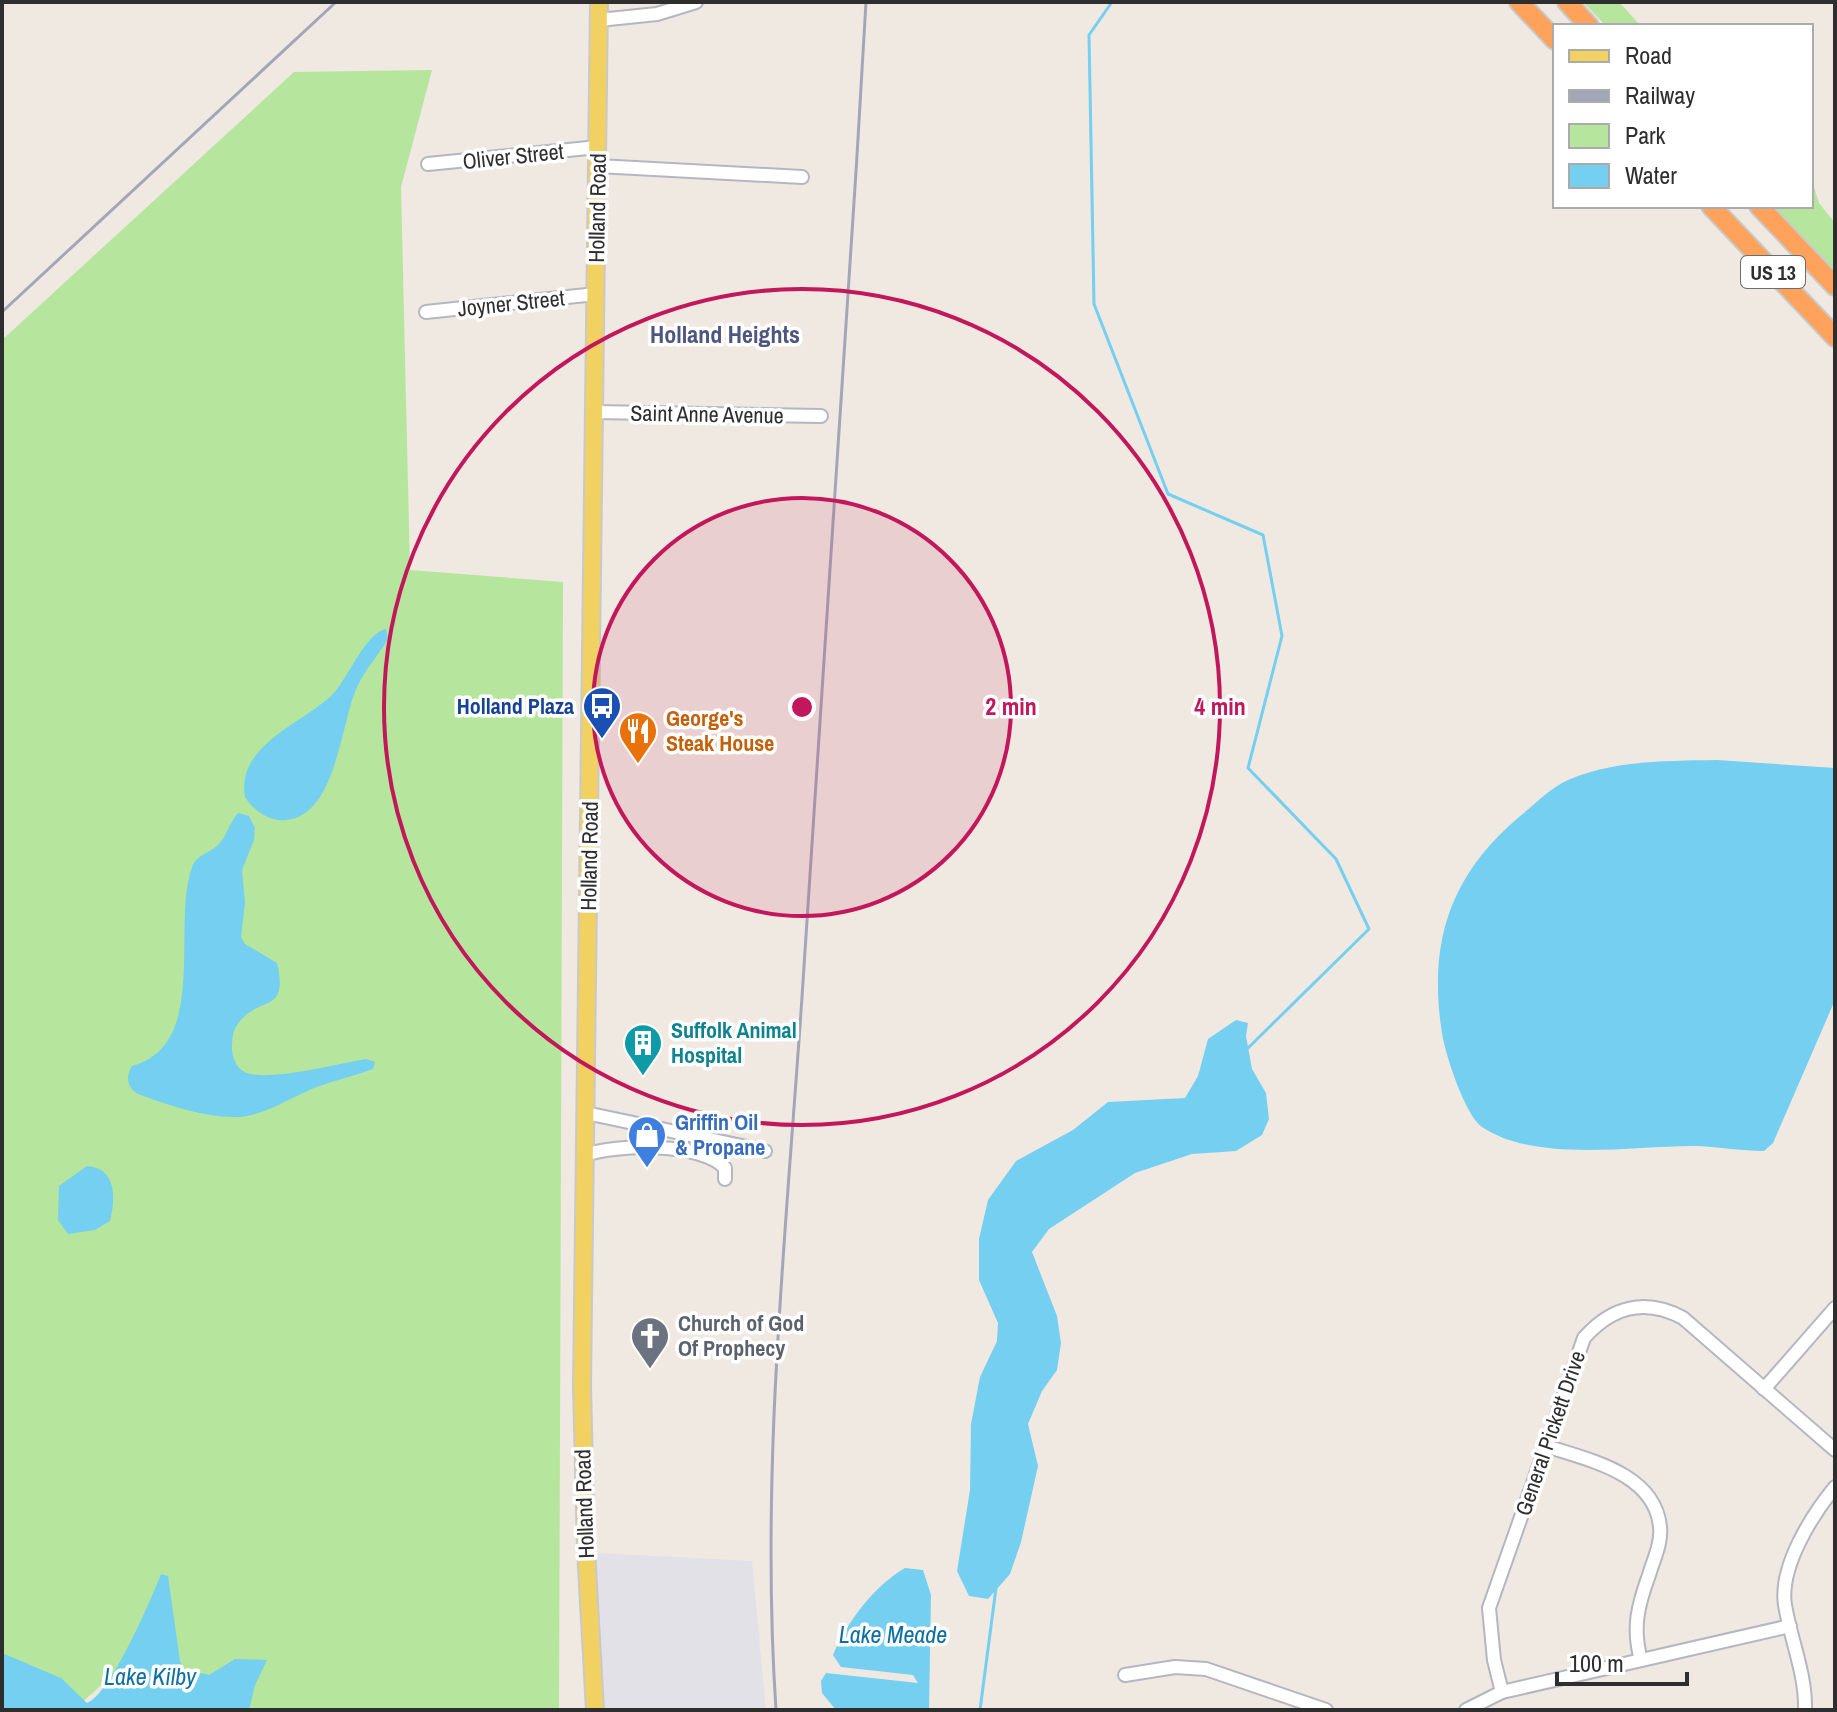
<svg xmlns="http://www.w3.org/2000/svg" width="1837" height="1712" viewBox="0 0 1837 1712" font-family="'Archivo Narrow',sans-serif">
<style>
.industrial{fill:#e3e1e8}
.green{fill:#b6e59e}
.water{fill:#75cff0}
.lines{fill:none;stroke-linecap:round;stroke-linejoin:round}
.stream{stroke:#75cff0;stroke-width:3}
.minor-casing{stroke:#b4b7c1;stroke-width:16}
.major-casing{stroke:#c9c9c9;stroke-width:20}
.highway-casing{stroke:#c9c9c9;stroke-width:22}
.minor{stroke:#fff;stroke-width:12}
.major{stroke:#f2d163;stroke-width:16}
.highway{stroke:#ffa35c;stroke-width:18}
.rail{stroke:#a3a6b8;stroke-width:3}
.ring{fill:none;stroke:#c2185b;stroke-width:4}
.labels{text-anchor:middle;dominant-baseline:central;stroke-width:7;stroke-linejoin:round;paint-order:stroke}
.shield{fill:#fff;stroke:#6d6d6d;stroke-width:2}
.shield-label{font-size:20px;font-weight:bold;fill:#2e2e2e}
.street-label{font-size:22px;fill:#2e2e2e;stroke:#fff}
.transit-label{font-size:22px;font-weight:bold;fill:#164399;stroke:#fff;text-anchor:end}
.food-label{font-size:22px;font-weight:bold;fill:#c56008;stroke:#fff;text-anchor:start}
.culture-label{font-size:22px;font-weight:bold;fill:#0d838f;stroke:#fff;text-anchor:start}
.shop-label{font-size:22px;font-weight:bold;fill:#366cbe;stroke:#fff;text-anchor:start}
.worship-label{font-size:22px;font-weight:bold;fill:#5b616d;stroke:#fff;text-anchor:start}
.neighbourhood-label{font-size:24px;font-weight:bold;fill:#4d5680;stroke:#fff}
.water-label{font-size:24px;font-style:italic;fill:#0d6fa3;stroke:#fff}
.centre{fill:#c2185b;stroke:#fff;stroke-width:4}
.ring-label{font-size:24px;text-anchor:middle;font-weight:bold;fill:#c2185b;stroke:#fff;stroke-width:7;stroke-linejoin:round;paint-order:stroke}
</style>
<rect width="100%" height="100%" fill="#efe9e1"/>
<!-- industrial -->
<polygon class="industrial" points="596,1553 752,1561 766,1710 604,1710"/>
<!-- green -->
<g class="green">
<polygon points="1583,2 1619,2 1641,26 1606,26"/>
<polygon points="432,70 401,187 410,570 563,582 559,1710 156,1710 128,1662 73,1710 2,1662 2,340 294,72"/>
<polygon points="1811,178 1819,203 1835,223 1835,272 1773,206 1811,206"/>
</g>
<!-- water -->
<g class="water">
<path d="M386,629L388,639C378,656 362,673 355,692C340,730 335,815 286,820C270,822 254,811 245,797C236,745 302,724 332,695C348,679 365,633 386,629Z"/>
<path d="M1717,760L1835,768V1000L1773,1143L1764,1151C1742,1151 1720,1147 1697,1146C1634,1145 1538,1164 1482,1127C1465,1115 1445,1054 1442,1033C1428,944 1449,876 1519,817C1534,805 1550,788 1568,780C1614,760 1668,761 1717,760Z"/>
<path d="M238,813L249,816L255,828L254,840L242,870L245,903L241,937L245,944L277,963C289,1014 260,996 240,1021C232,1031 232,1038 232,1050C233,1058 236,1067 243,1071C262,1084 341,1063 366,1059L375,1062L373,1069C354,1076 333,1081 314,1088C290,1098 263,1116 238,1117C205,1118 171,1106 141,1095C127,1090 125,1077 132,1066C210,1045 171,926 192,867C196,855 210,853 219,844C227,835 230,822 238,813Z"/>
<polygon points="1236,1020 1248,1023 1246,1036 1252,1069 1266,1093 1269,1119 1262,1135 1236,1151 1192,1154 1135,1173 1049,1229 1032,1252 1057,1316 1061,1343 1057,1370 1042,1391 1028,1424 1038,1466 1021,1542 1010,1574 988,1599 969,1596 957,1571 970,1490 971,1424 980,1377 997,1341 998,1323 979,1280 979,1239 988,1200 1016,1161 1073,1130 1108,1102 1185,1098 1198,1076 1208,1039"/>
<path d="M87,1166C116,1168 116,1197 110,1221L95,1230L68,1234L58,1220L59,1186Z"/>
<path d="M905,1568L923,1570L931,1595L929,1710H836L822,1693L821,1681L826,1673L918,1683L913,1675L841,1667L833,1655C847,1622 874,1586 905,1568Z"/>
<path d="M161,1574L168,1576L180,1661L184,1669L209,1675L235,1659L267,1660L255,1685L249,1710H2V1653L61,1678L87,1703C110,1695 151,1600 161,1574Z"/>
</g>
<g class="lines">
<!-- stream -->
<g class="stream">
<polyline points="1112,2 1089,35 1094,304 1168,494 1263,535 1282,636 1248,768 1336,859 1369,929 1246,1050"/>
<polyline points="980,1710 996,1588"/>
</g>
<defs>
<g id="minor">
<polyline points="599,20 657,14 696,2"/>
<polyline points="428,164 598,147"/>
<polyline points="598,166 802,177"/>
<polyline points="426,312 596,294"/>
<polyline points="594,412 821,416"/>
<polyline points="586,1113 765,1151"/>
<path d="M585,1155C616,1144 702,1142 725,1168V1179"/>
<polyline points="1764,1389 1835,1308"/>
<path d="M1546,1446C1588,1460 1655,1473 1660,1527C1662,1543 1653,1561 1649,1575C1638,1605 1632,1628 1641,1660"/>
<polyline points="1125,1675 1175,1667 1206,1669 1326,1710"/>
<path d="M1502,1692L1494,1660L1489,1608L1584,1338C1612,1306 1646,1298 1683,1318L1835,1450"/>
<polyline points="1466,1710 1502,1692 1790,1626"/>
<path d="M1805,1710C1806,1674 1791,1641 1785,1605C1779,1567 1812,1515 1835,1487"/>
</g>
<polyline id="major" points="595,1710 586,1549 582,1386 599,2"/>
<g id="highway">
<polyline points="1519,2 1555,40"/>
<polyline points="1567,2 1589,26"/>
<polyline points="1711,206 1835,337"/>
<polyline points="1759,206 1835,286"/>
</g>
</defs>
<!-- minor casing -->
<use href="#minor" class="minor-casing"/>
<!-- major casing -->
<use href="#major" class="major-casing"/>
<!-- highway casing -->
<use href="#highway" class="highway-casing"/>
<!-- minor -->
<use href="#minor" class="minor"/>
<!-- major -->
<use href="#major" class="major"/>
<!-- highway -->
<use href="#highway" class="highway"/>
<!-- rail -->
<g class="rail">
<polyline points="2,312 336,2"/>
<path d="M776,1710C760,1472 786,1235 802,997C825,666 847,334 866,2"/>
</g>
</g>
<!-- distance rings -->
<circle cx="802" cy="707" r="209" fill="#c2185b" fill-opacity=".12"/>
<g class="ring">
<circle cx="802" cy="707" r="209"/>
<circle cx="802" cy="707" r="418"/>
</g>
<!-- icons -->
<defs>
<symbol id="bus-pin" viewBox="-11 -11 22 30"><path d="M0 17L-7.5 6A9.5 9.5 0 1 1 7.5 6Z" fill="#1a4fb4" stroke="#fff"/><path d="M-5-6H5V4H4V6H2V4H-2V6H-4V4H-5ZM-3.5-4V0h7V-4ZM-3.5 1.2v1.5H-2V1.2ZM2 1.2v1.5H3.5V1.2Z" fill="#fff"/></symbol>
<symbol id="restaurant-pin" viewBox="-11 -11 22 30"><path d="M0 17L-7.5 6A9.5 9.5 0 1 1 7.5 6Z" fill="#e8710a" stroke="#fff"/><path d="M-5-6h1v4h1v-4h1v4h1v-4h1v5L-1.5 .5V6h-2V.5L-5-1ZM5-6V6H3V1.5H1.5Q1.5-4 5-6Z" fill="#fff"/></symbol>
<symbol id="building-pin" viewBox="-11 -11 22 30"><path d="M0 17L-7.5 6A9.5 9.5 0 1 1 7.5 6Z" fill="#0f9aa8" stroke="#fff"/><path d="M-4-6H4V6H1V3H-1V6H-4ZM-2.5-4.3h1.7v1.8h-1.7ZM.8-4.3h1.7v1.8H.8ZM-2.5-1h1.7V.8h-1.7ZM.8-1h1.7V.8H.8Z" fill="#fff"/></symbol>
<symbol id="shop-pin" viewBox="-11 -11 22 30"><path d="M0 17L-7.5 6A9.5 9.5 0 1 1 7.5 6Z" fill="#3f7fe0" stroke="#fff"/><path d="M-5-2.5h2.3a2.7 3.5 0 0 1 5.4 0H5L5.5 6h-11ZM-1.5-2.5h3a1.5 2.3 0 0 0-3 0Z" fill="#fff"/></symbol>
<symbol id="church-pin" viewBox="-11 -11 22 30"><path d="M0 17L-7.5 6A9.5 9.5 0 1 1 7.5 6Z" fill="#6b7280" stroke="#fff"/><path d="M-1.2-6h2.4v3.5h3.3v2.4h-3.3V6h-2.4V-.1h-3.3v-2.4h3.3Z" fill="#fff"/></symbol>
</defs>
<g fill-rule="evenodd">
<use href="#bus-pin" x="580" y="684" width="44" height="60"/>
<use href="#restaurant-pin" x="616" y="709" width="44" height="60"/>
<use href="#building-pin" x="621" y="1021" width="44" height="60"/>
<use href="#shop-pin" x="625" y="1113" width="44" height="60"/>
<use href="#church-pin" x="628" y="1314" width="44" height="60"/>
</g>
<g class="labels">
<!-- shield labels -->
<rect class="shield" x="1741" y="256" width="64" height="32" rx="6"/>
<g class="shield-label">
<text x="1773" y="272">US 13</text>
</g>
<!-- street labels -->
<g class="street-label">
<text transform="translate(513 156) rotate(-6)">Oliver Street</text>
<text transform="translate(597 208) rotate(-89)">Holland Road</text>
<text transform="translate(511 303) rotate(-6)">Joyner Street</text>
<text transform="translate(707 414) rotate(1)">Saint Anne Avenue</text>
<text transform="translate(589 856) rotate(-89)">Holland Road</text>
<text transform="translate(1550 1433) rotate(-71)">General Pickett Drive</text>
<text transform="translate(584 1504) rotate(-92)">Holland Road</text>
</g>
<!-- transit labels -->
<g class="transit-label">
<text x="574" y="706">Holland Plaza</text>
</g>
<!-- food labels -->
<g class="food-label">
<text x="666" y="718">George's<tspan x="666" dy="25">Steak House</tspan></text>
</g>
<!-- culture labels -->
<g class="culture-label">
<text x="671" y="1030">Suffolk Animal<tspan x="671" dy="25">Hospital</tspan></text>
</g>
<!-- shop labels -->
<g class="shop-label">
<text x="675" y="1122">Griffin Oil<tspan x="675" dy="25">&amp; Propane</tspan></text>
</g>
<!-- worship labels -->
<g class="worship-label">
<text x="678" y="1323">Church of God<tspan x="678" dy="25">Of Prophecy</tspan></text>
</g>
<!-- neighbourhood labels -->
<g class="neighbourhood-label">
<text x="725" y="334">Holland Heights</text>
</g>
<!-- water labels -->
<g class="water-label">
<text x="893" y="1634">Lake Meade</text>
<text x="150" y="1676">Lake Kilby</text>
</g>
</g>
<circle cx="802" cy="707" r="12" class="centre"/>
<g class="ring-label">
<text x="1011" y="715">2 min</text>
<text x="1220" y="715">4 min</text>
</g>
<!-- border -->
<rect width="1837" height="1712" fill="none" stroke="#2e2e2e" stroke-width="8"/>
<!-- legend -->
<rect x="1553" y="24" width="260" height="184" fill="#ffffff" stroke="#ababab" stroke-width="2"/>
<rect x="1569" y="50" width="40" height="12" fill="#f2d163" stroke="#ababab" stroke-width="2"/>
<text x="1625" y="64" font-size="24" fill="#2e2e2e">Road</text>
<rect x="1569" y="90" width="40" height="12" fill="#a3a6b8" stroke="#ababab" stroke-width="2"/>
<text x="1625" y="104" font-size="24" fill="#2e2e2e">Railway</text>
<rect x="1569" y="124" width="40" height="24" fill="#b6e59e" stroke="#ababab" stroke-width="2"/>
<text x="1625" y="144" font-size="24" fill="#2e2e2e">Park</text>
<rect x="1569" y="164" width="40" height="24" fill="#75cff0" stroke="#ababab" stroke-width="2"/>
<text x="1625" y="184" font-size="24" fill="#2e2e2e">Water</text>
<!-- scale -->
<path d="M1557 1672v12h130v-12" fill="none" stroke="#2e2e2e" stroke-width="4"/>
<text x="1569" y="1672" font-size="24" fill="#2e2e2e" stroke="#ffffff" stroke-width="6" paint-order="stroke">100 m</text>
</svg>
